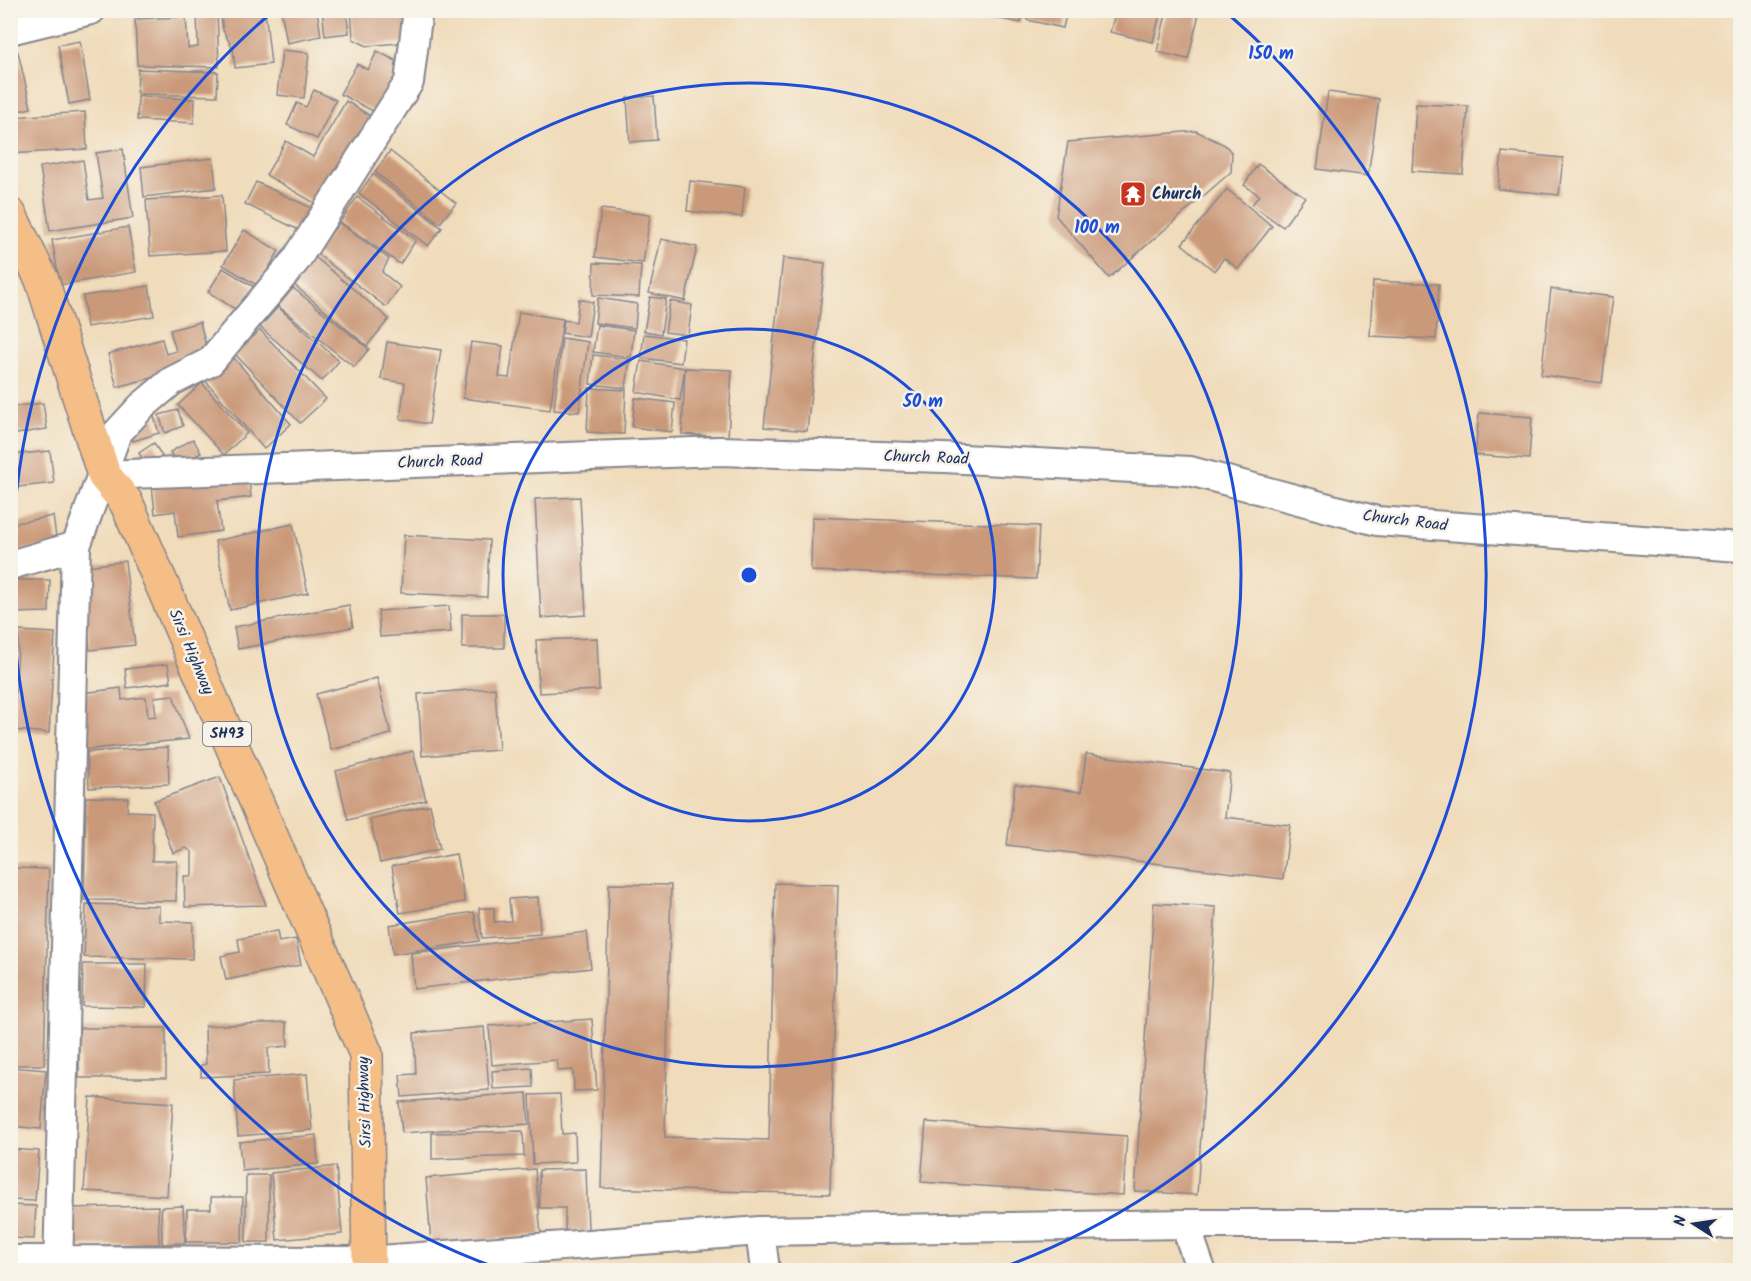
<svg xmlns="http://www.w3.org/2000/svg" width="1751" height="1281" viewBox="0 0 1751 1281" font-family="Kalam,sans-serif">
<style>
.building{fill:#ca9979}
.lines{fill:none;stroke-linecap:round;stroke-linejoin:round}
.minor-casing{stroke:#86858c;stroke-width:32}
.primary-casing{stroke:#86858c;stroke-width:36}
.minor{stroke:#fff;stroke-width:28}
.primary{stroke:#f5be86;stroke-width:33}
.ring{fill:none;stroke:#1d4ed8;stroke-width:3}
.labels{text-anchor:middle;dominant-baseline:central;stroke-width:5;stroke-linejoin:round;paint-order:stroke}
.shield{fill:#f7f3e8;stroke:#5d6a87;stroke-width:1.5}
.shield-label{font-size:15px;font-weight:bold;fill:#1b2f5e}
.poi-label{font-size:16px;font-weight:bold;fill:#1b2f5e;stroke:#f7f3e8;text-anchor:start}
.street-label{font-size:16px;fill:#1b2f5e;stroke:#f7f3e8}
.centre{fill:#1d4ed8;stroke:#f7f3e8;stroke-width:3}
.ring-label{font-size:18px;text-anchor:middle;font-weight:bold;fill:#1d4ed8;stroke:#f7f3e8;stroke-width:5;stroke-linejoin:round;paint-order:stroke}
</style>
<rect width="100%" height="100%" fill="#f7f3e8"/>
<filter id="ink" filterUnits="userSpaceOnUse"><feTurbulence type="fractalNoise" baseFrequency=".0167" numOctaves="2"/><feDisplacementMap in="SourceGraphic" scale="12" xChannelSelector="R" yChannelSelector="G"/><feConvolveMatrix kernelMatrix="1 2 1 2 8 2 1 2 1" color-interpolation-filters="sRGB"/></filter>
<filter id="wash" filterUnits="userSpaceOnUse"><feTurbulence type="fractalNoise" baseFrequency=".008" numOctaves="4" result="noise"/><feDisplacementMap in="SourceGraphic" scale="24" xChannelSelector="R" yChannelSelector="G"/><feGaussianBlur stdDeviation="1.35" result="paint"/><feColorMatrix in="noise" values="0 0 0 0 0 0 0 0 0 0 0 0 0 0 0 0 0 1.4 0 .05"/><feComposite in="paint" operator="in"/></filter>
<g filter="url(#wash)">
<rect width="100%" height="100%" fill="#f0dbba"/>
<g id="blocks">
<!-- building -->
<g class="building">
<polygon points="217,10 219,67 137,65 135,19 186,17 188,48 198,47 197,11"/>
<polygon points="220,10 265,10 271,64 235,68 233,49 223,30"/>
<polygon points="281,10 317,10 321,36 287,43"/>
<polygon points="322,10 346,10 349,33 325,36"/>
<polygon points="351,10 406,10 408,42 367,46 353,39"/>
<polygon points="980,10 1024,10 1021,23 979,15"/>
<polygon points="1029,10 1067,10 1063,28 1027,20"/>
<polygon points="1116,10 1161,10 1153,42 1110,32"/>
<polygon points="1167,10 1200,10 1188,59 1157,52"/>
<polygon points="80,41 90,100 69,104 58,45"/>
<polygon points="282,50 309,53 304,98 277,95"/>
<polygon points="377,51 402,64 375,112 340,94 357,64 368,70"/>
<polygon points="18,52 31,108 10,113 10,54"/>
<polygon points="138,69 218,72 217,96 137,94"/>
<polygon points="314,90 336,100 317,139 287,125 297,103 306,107"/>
<polygon points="1328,92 1379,99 1368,176 1317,169"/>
<polygon points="138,96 195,99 194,123 137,120"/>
<polygon points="654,96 657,140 630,142 627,98"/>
<polygon points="346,101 370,116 318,205 266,175 286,141 313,157"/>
<polygon points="1416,104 1468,106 1463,174 1412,171"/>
<polygon points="85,112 87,149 10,154 10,117"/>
<polygon points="1196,131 1225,145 1232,153 1231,172 1109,278 1056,216 1068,142"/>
<polygon points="123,149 133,218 50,231 40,167 83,160 89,200 103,198 96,153"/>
<polygon points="390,151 456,203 440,223 375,172"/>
<polygon points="1502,152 1563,158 1559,195 1498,189"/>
<polygon points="213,158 216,188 144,197 141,167"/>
<polygon points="1258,164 1305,197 1283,227 1252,205 1259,195 1244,185"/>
<polygon points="373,174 442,228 428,246 359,193"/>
<polygon points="690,181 745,187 742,217 687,211"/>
<polygon points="256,182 314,209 303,232 245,204"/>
<polygon points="1227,189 1272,226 1238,269 1224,258 1214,271 1182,244"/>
<polygon points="222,195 226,251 150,256 146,200"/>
<polygon points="357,197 416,240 400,264 340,222"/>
<polygon points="601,209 650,215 643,263 595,257"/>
<polygon points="339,223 389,259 382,272 400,287 386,307 316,253"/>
<polygon points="128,227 136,272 60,285 52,240"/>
<polygon points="244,230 279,251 258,286 223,265"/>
<polygon points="661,239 697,247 685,301 649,293"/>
<polygon points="315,257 389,319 367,346 293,284"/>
<polygon points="783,258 825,263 807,431 764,427"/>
<polygon points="594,263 641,265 639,297 593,295"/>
<polygon points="223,268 254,287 238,311 208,292"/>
<polygon points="1373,281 1439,284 1436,339 1370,336"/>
<polygon points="149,286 154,316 87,327 83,296"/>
<polygon points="293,288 369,349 354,367 278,306"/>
<polygon points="1551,289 1613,297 1602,383 1541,375"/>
<polygon points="650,297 666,299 661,334 644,331"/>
<polygon points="598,298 637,304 635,328 595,323"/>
<polygon points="579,299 593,302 588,337 562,333 564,320 576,322"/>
<polygon points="670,301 692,305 688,335 665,332"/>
<polygon points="278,307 339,361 322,381 260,327"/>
<polygon points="519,312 563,319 550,410 463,398 471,342 503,346 499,377 509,378"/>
<polygon points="200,322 210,362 117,387 108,354 162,339 166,354 176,351 170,330"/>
<polygon points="597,325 634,330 631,357 593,352"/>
<polygon points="260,330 326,399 300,423 235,354"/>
<polygon points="644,334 684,339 681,363 641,358"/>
<polygon points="562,338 588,342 579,412 554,410"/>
<polygon points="387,342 441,350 429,424 400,419 405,383 381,379"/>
<polygon points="593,355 630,359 626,388 590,384"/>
<polygon points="232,356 291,424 264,449 205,380"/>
<polygon points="641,361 685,368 680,400 636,392"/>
<polygon points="685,368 732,370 728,437 682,434"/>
<polygon points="202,383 247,433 224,455 178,405"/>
<polygon points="589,388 626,390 624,434 587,432"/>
<polygon points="635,398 675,403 672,432 632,427"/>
<polygon points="43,403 47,429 10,435 10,407"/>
<polygon points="178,410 183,426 165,433 159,415"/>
<polygon points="1479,413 1532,417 1529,459 1475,455"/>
<polygon points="154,417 159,433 133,441 128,425"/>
<polygon points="193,439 201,453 178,466 170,452"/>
<polygon points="154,443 163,458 147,467 139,453"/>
<polygon points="50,451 54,483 10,488 10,455"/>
<polygon points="248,472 251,497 217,501 221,531 178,537 175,511 155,514 152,485"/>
<polygon points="580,497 586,615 541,618 535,499"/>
<polygon points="53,516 57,544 10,552 10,524"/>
<polygon points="812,517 1039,526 1036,579 811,571"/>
<polygon points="293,524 308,593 230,610 215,541"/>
<polygon points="404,535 489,540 487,597 401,593"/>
<polygon points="125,561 135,645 90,650 81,567"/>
<polygon points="10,580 50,580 49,612 10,613"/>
<polygon points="349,605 353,627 238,649 234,627"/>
<polygon points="449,606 451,632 380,637 378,611"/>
<rect x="462" y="614" width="42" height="34"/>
<polygon points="10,629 15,629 12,667 10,667"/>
<polygon points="19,631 55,633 49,733 13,730"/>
<polygon points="597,638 599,690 539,693 536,640"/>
<polygon points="168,664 171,682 127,688 125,669"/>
<polygon points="377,678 391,734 331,750 316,694"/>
<polygon points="121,688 122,700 146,697 148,717 156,716 154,697 173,695 189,739 82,750 82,693"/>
<polygon points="495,688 499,750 422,756 418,694"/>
<polygon points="168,747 169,784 89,788 87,752"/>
<polygon points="413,751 426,800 348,820 336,771"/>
<polygon points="1086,754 1230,773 1225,817 1290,825 1283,879 1007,845 1015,784 1081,792"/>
<polygon points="220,777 266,905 185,907 184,876 192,876 192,852 186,848 173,853 154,801"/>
<polygon points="86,797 128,798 127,811 153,812 152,861 177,861 176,901 84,900"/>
<polygon points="430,805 440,849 380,863 370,819"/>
<polygon points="456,854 465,902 400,913 392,866"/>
<polygon points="10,868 49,869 44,1065 10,1065"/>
<polygon points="775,883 838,885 830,1194 601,1188 609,884 671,885 665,1137 769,1140"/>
<polygon points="538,897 540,934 482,938 479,908 494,908 494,922 511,921 509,899"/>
<polygon points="1154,903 1216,907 1197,1195 1135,1191"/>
<polygon points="86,904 159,906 159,921 193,922 192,959 84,957"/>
<polygon points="474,912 479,941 393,954 389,925"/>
<polygon points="277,931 279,942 296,939 301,965 226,980 221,956 240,952 238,939"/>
<polygon points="587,932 591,968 414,989 411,953"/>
<polygon points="83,964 147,964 146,1007 82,1006"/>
<polygon points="592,1019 597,1090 574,1091 573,1070 558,1071 557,1060 492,1065 489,1026"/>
<polygon points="286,1022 288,1046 268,1048 269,1074 201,1077 201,1065 206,1064 205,1026"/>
<polygon points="484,1027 489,1090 402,1097 400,1075 416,1074 414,1033"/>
<rect x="79" y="1028" width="87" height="50"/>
<polygon points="10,1067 46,1070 41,1129 10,1126"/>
<polygon points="532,1068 533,1087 493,1089 492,1071"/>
<polygon points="307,1074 312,1130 238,1136 234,1080"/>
<polygon points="527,1093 529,1124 402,1133 399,1102"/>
<polygon points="560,1094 562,1134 575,1133 576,1162 533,1164 530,1095"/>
<polygon points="90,1097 173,1103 167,1196 84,1191"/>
<polygon points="926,1122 1127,1136 1123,1195 921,1182"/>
<polygon points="523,1131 524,1156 432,1159 432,1133"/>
<polygon points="316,1135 318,1164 242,1171 239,1142"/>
<polygon points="10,1149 39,1151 35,1201 10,1200"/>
<polygon points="336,1166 342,1234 277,1240 271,1173"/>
<polygon points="535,1169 541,1235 431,1244 426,1178"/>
<polygon points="586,1169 588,1231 565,1232 565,1208 540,1208 539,1170"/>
<rect x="246" y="1175" width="23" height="67"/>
<polygon points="211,1197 243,1197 242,1242 186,1242 187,1209 211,1209"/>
<polygon points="10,1205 36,1206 34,1239 10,1238"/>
<polygon points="158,1206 159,1244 70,1246 69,1208"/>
<polygon points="183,1206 185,1243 162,1244 161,1207"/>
</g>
</g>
</g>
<g filter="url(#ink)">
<use href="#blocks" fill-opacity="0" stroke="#86858c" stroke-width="1.5"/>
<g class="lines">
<defs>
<g id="minor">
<polyline points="10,30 91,10"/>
<polyline points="104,475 719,451 944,458 1190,471 1377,521 1740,547"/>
<polyline points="10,565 76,546"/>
<polyline points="1185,1224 1201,1270"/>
<polyline points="760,1231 765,1270"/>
<polyline points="10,1260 368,1261 760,1231 1185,1224 1740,1224"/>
<polyline points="58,1270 76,546 117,433 141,407 172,381 210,362 296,260 409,82 418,10"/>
</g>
<polyline id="primary" points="10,215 42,280 104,475 126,502 366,1054 369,1270"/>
</defs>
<!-- minor casing -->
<use href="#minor" class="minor-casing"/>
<!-- primary casing -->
<use href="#primary" class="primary-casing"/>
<!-- minor -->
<use href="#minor" class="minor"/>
<!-- primary -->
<use href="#primary" class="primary"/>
</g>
</g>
<!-- distance rings -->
<g class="ring">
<circle cx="749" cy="575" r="246"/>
<circle cx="749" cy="575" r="492"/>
<path d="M497 1268A738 738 0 0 1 270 14M1228 14A738 738 0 0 1 1001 1268"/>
</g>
<!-- icons -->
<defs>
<symbol id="temple-square" viewBox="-11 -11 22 22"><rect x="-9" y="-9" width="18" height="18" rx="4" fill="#c8321e" stroke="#f7f3e8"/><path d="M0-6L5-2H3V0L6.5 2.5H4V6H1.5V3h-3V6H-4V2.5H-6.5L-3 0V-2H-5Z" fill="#fff"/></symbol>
</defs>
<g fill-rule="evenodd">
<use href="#temple-square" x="1118" y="179" width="30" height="30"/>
</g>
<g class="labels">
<!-- shield labels -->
<rect class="shield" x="203" y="722" width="48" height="24" rx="4.5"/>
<g class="shield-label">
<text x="227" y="734">SH93</text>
</g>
<!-- poi labels -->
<g class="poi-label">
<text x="1152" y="194">Church</text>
</g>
<!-- street labels -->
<g class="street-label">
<text transform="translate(926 458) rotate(2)">Church Road</text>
<text transform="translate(440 462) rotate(-2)">Church Road</text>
<text transform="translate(1405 521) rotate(7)">Church Road</text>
<text transform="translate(191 652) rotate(67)">Sirsi Highway</text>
<text transform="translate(365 1102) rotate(-92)">Sirsi Highway</text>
</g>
</g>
<circle cx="749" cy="575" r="9" class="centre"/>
<g class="ring-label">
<text x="1271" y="59">150 m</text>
<text x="1097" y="233">100 m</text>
<text x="923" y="407">50 m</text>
</g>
<!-- margin -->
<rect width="1751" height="1281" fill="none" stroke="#f7f3e8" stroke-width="36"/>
<!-- north arrow -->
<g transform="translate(1694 1224) rotate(282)" stroke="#f7f3e8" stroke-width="4.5" paint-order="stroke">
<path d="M0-4.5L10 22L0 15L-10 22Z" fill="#1b2f5e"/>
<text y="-9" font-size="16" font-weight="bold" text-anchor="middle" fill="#1b2f5e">N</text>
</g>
</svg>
